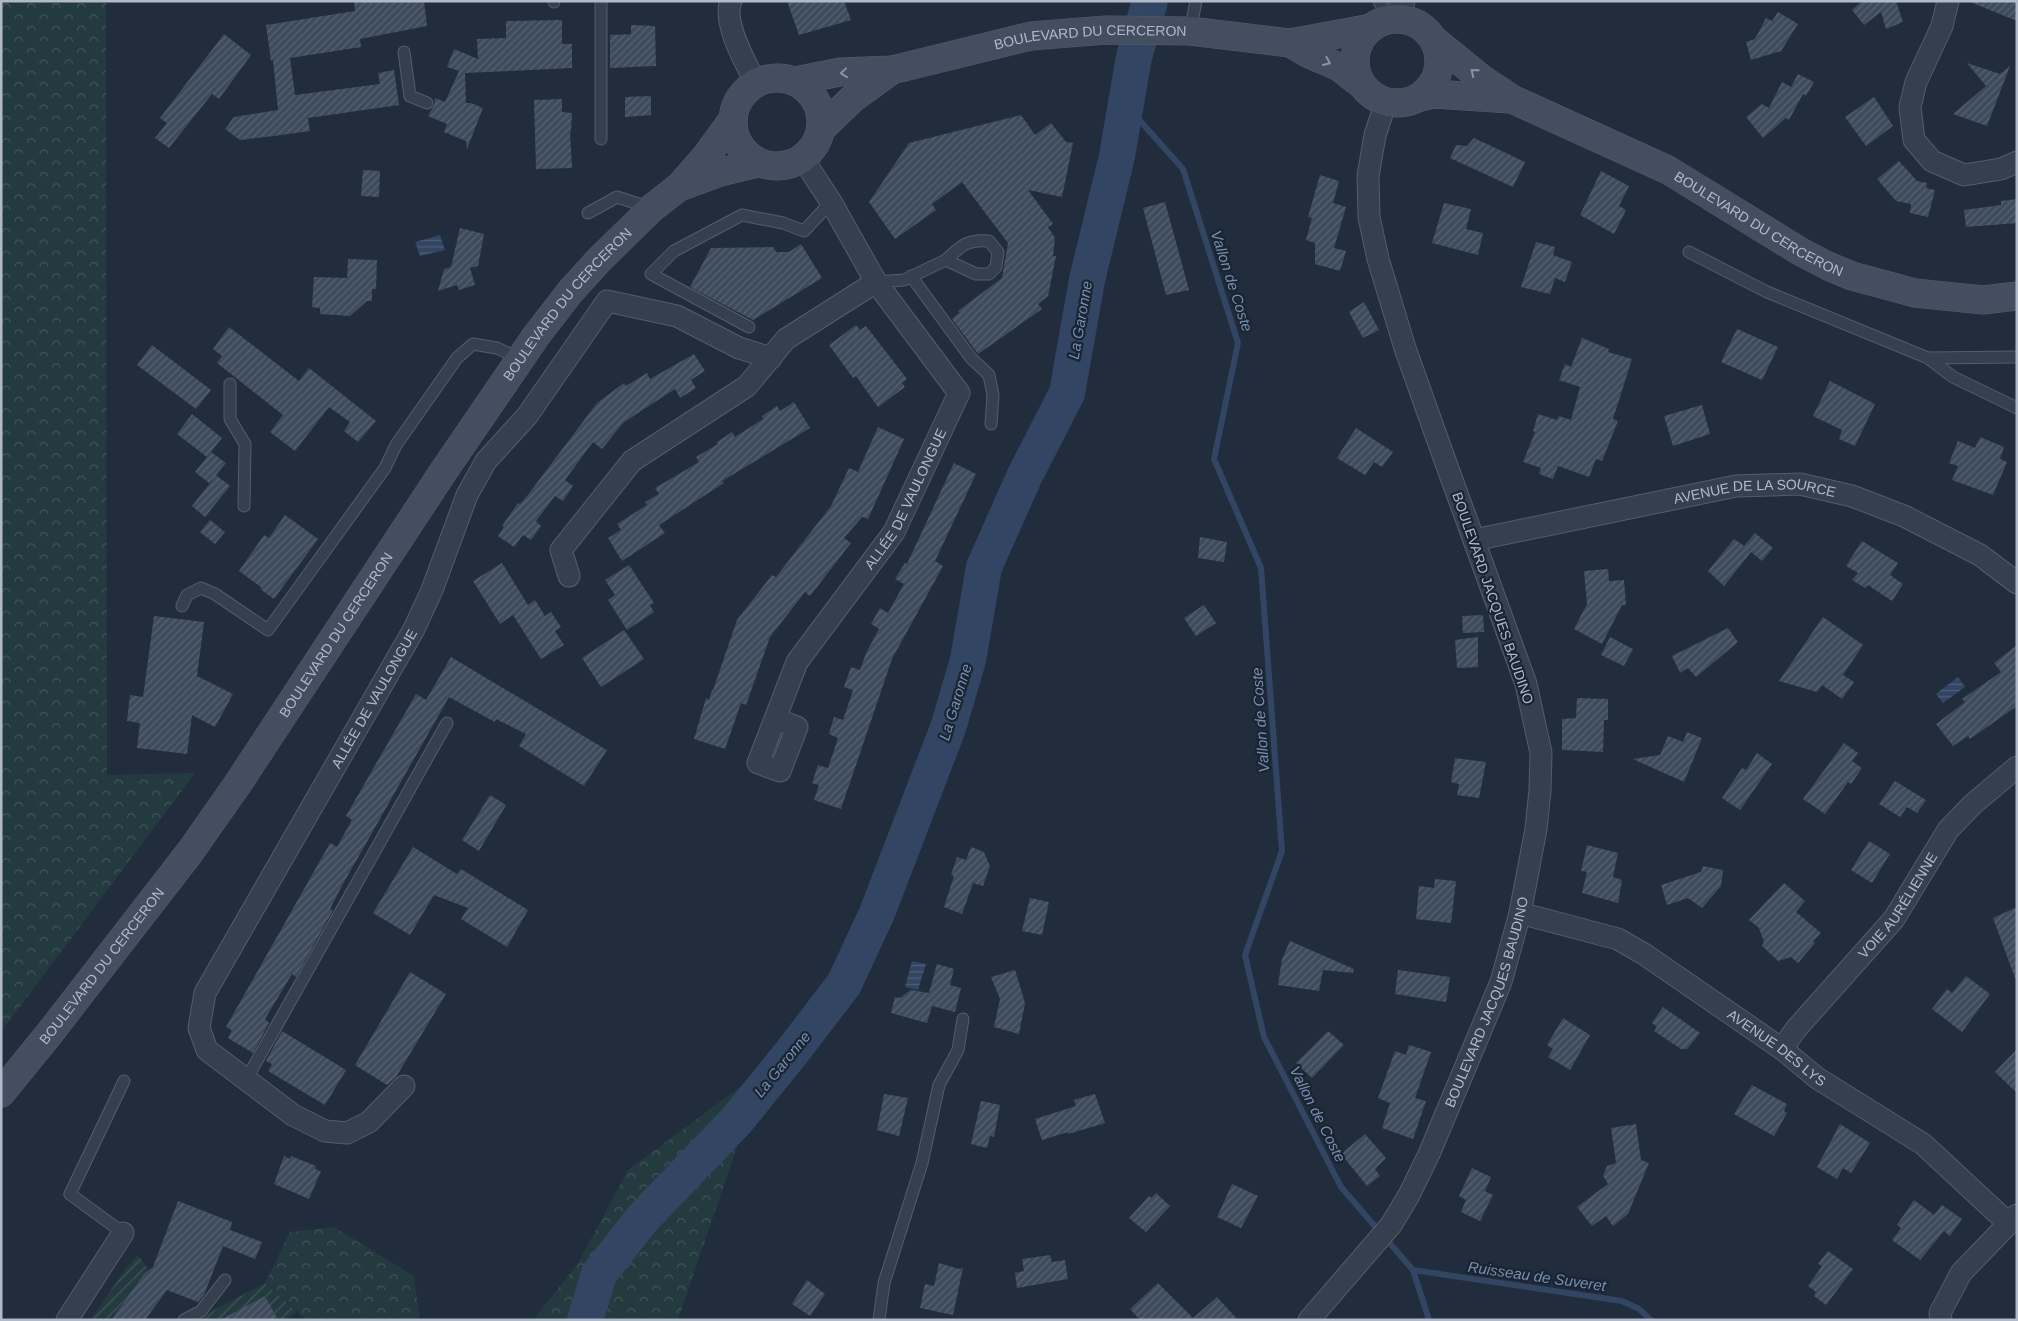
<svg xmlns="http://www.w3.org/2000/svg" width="2018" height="1321" viewBox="0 0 2018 1321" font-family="Arial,sans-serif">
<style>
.forest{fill:url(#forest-crowns)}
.garden{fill:url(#garden-furrows)}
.water{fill:url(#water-rules)}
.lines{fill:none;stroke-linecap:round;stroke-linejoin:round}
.stream{stroke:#324664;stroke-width:6}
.river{stroke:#324664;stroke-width:36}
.building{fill:url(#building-hatch)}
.lane-casing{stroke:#535d6b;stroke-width:13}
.street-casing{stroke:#535d6b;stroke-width:23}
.secondary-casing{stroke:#535d6b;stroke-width:29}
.lane{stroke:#353f4d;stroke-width:11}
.street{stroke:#353f4d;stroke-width:21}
.secondary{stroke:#434e61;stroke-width:28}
.oneway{stroke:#8a94a5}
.labels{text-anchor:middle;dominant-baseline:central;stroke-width:4.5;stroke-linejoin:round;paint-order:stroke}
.street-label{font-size:14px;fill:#b1bac9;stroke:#1b2432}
.water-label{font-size:15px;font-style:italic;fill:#768fb2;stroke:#1b2432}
</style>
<defs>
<pattern id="forest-crowns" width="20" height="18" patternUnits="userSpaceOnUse" patternTransform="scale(1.25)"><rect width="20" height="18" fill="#233b3e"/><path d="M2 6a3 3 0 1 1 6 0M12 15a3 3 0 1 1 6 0" fill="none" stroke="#415559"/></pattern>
<pattern id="garden-furrows" width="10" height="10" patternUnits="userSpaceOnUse" patternTransform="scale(1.25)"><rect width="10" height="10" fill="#233b3e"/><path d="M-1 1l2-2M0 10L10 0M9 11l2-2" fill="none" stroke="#415559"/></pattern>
<pattern id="water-rules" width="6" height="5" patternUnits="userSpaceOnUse" patternTransform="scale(1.25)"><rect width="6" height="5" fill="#324664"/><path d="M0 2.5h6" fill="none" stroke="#4d5f79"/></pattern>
<pattern id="building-hatch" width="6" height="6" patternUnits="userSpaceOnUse" patternTransform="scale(1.25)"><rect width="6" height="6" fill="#3d4b5d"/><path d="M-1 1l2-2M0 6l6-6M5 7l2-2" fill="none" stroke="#576373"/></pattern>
</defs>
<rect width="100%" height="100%" fill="#212d3d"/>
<!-- forest -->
<g class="forest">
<polygon points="1,1 106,1 107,775 195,773 1,1032"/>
<polygon points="763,1070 678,1320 533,1320 577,1265 628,1170"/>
<polygon points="334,1227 414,1276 420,1320 306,1320 265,1283 290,1232"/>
</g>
<!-- garden -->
<g class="garden">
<polygon points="138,1255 149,1270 109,1320 90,1320 127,1267"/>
<polygon points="265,1283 297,1312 285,1320 278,1320 265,1296 220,1320 195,1320"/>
</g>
<!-- water -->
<g class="water">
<path d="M1142,1H1161C1152,37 1142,71 1126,105C1121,69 1132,36 1142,1Z"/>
<polygon points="440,235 445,250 420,256 415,242"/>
<polygon points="1958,677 1965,687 1943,703 1936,694"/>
<polygon points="912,961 926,964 918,990 905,987"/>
</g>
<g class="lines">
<!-- stream -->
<g class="stream">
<polyline points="1126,105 1183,169 1238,343 1214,459 1261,568 1282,851 1245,955 1264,1037 1341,1187 1413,1270 1429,1320"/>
<polyline points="1413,1270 1622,1301 1639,1309 1651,1320"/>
</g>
<!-- river -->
<polyline class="river" points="585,1320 599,1274 642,1219 737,1120 792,1052 844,984 877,913 948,728 968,660 984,567 1025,475 1067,393 1087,280 1117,156 1134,57 1150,1"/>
</g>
<!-- building -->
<g class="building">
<polygon points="354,1 424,1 427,26 360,39 361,47 290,58 295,95 380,84 378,73 394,70 399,105 308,118 310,131 274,136 240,140 225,129 234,117 278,110 273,60 271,61 266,25 355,11"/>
<polygon points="787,1 844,1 851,20 799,35"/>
<polygon points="1862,1 1896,1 1903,22 1886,29 1881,12 1864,25 1852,10"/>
<polygon points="1970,1 2017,1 2017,21 1970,2"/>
<polygon points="1778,12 1798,24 1781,51 1751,60 1746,42 1755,39 1766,18 1772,21"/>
<polygon points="562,20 562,44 572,44 572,68 465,73 466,103 471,103 483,108 467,149 466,141 444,132 447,124 428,116 434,105 435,98 445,102 459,71 447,67 454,49 478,59 477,39 506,38 506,21"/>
<polygon points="631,25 655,26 656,66 610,68 610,35 631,34"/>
<polygon points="224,34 251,55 219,99 212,94 169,148 155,138 167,123 160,118"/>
<polygon points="1967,63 2000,74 2010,66 1987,126 1953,114 1986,86"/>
<polygon points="1798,74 1814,82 1806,96 1803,94 1789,120 1786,118 1763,138 1746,117 1762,104 1769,108 1782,82 1791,87"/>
<polygon points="651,96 651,115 625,117 625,97"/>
<polygon points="1874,97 1893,126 1866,146 1845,117"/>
<polygon points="562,99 562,112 572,113 571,132 570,132 572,168 536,169 534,100"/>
<polygon points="1021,115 1035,135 1051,123 1066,142 1073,143 1062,197 1028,190 1053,224 1048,227 1055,238 1053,256 1056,256 1048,296 1038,304 1042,309 978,354 952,319 959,313 958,311 1002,278 1008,243 962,182 932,204 936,210 895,239 869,202 909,143"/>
<polygon points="1474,138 1525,162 1513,187 1450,158 1456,145 1467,146"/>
<polygon points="1899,161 1917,181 1927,183 1926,188 1935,190 1928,217 1910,213 1911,204 1896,201 1877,179"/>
<polygon points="363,170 380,171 379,197 361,196"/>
<polygon points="1601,171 1629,186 1619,206 1626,210 1614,234 1580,215"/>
<polygon points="1320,175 1339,181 1333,203 1346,207 1334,248 1346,251 1340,271 1315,264 1315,243 1306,240 1312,218 1308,217"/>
<polygon points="2017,199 2017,223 1966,227 1964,210 2001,205 2001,201"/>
<polygon points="1165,202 1189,290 1166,295 1143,208"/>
<polygon points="1444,203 1471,209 1466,229 1483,233 1478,255 1432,243"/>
<polygon points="460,228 484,234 478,266 470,268 475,285 459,290 457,285 438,291 444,269 451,267"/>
<polygon points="1536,242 1555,247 1553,255 1572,262 1565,282 1555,278 1550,294 1521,287"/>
<polygon points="801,244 822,278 753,320 690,287 711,248 773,247 776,252 789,252"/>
<polygon points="348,259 377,260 376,289 372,289 372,301 367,301 350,316 320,314 320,308 312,307 314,277 347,278"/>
<polygon points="1364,302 1379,330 1363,338 1349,312"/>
<polygon points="856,325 860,330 866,326 907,379 902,383 905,387 878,407 856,376 853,378 829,345"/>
<polygon points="229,327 299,381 309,368 376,421 358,442 344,431 350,422 329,407 295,451 270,432 283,415 217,363 222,356 213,349"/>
<polygon points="1737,329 1778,347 1762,380 1721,362"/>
<polygon points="1582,338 1609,349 1608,352 1632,359 1613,419 1618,421 1602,461 1596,459 1589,477 1558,466 1553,479 1539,474 1541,468 1523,462 1535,432 1533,431 1538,414 1557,420 1559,416 1571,420 1580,387 1559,380 1565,364 1571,367"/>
<polygon points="152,345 211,390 196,409 137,365"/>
<polygon points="694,354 705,371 691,380 696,388 680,398 675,389 641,411 623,423 602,449 593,442 565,480 573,486 563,501 555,496 536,521 541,526 531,540 523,535 514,547 498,536 504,527 502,526 518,503 520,504 527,496 597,403 624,383 626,386 647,373 650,379"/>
<polygon points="1830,381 1875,404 1855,446 1839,439 1842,430 1813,416"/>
<polygon points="794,402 810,428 722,481 724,483 659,525 665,533 622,561 608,538 621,530 617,524 647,505 645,502 659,494 655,488 699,462 696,457 718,444 717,442 732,432 735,437 763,419 762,416 777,406 780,411"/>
<polygon points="1702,405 1710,434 1673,446 1664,416"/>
<polygon points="192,414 222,438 207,457 177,434"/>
<polygon points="878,427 904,439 868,519 862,517 844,538 851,543 810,596 805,592 770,637 746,705 741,703 725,749 694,739 706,698 709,700 712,690 713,690 737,620 772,575 776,577 831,506 849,468 858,472"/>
<polygon points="1356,428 1393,452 1382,467 1374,462 1365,475 1337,458"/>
<polygon points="1980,437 2004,447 2000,459 2007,462 1993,495 1952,480 1958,466 1949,463 1958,441 1975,448"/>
<polygon points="211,452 226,463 216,475 230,486 205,517 192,506 214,478 209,483 195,472"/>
<polygon points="954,463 976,474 935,561 943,566 892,659 841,809 814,800 819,785 812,783 818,765 828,768 838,738 829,734 834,717 843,720 853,690 844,687 851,667 860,670 866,653 879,629 871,624 880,608 888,613 904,584 895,579 905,563 907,564"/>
<polygon points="285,515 318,539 274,599 260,589 262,588 239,571 264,535 269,538"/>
<polygon points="210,520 225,532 215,544 200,532"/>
<polygon points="1755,533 1773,548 1762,561 1751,552 1724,586 1708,571 1734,539 1744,546"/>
<polygon points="1200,537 1227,542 1224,562 1198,558"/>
<polygon points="1862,541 1898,563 1890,575 1903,584 1892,601 1868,585 1865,588 1852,580 1858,573 1846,566"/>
<polygon points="502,563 528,605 535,600 545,616 551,612 561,627 555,631 564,645 541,659 513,615 500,624 473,581"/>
<polygon points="629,565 654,603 650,605 654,612 627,630 608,600 615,595 605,580"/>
<polygon points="1608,569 1609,581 1624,580 1626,605 1622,605 1602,644 1574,629 1587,604 1584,571"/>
<polygon points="1204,605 1216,623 1196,636 1184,618"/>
<polygon points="1483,615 1484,632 1463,633 1462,616"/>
<polygon points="154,616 204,622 197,676 233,694 215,727 192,715 187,754 137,748 140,723 127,721 130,695 143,697"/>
<polygon points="1823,617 1863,645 1843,675 1854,682 1842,699 1822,685 1817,692 1779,681"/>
<polygon points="1728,628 1738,642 1696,677 1688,668 1680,673 1672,656"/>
<polygon points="624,630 644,659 601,687 582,658"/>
<polygon points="1478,637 1478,667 1457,668 1455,640"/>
<polygon points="1610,637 1633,649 1624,666 1601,655"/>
<polygon points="2017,645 2017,706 1970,739 1968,736 1953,746 1936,724 1965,702 1962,699 2001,672 1994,663"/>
<polygon points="451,657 607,750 584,786 519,746 526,734 496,719 495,722 449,697 343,884 330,909 333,910 296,977 292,974 265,1019 269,1023 253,1053 228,1038 232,1030 226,1027 330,843 337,847 352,820 346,816 416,694 426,700"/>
<polygon points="1577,698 1608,699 1608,720 1604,720 1603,752 1562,750 1562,719 1576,718"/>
<polygon points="1687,732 1702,738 1684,782 1633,759 1660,755 1668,736 1683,742"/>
<polygon points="1844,743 1858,753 1852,761 1862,768 1851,784 1848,782 1825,814 1803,799"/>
<polygon points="1757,753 1772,764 1740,810 1722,798 1742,768 1746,770"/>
<polygon points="1455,758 1486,762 1479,798 1457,795 1459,784 1451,782"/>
<polygon points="1895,781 1926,800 1917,813 1907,807 1900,817 1879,804"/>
<polygon points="490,795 506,805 479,851 462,840"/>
<polygon points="1869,841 1890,854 1872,883 1851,870"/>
<polygon points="1587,845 1618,853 1613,877 1622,880 1618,903 1582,893 1587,872 1581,871"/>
<polygon points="413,847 457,874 461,869 528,910 507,947 461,919 468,908 434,895 410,935 373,913"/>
<polygon points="971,847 984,852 990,866 983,886 973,883 962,914 944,907 954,876 951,875 957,857 966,860"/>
<polygon points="1703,866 1723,870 1721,886 1702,908 1688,898 1667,905 1661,885 1701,872"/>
<polygon points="1435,879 1456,881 1451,923 1416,919 1419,886 1434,888"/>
<polygon points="1784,883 1805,901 1796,912 1821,933 1813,941 1815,943 1798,963 1791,957 1778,961 1762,946 1764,942 1759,928 1749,920"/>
<polygon points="1030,898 1049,902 1042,935 1022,931"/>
<polygon points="2017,907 2017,978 2015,978 1993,918"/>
<polygon points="1290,941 1354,969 1353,973 1323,970 1319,991 1278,985 1282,959"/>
<polygon points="937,964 954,969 950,985 961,988 955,1012 932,1006 927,1023 891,1013 895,997 900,998 911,990 929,993"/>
<polygon points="1015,970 1025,1003 1019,1034 994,1027 1000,999 991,977"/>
<polygon points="1398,970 1450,977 1446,1002 1395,994"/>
<polygon points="410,972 446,994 396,1077 387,1085 355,1065"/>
<polygon points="1966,976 1990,994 1962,1032 1932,1009 1947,989 1952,993"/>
<polygon points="1663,1007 1700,1033 1687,1049 1681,1049 1654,1031 1657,1027 1652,1023"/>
<polygon points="1563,1018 1590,1035 1570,1070 1548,1057 1553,1049 1547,1045"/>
<polygon points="282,1031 346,1070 325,1105 268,1071 272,1064 266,1061"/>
<polygon points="1328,1031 1344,1045 1312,1078 1296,1063"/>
<polygon points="1409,1045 1431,1052 1415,1098 1426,1101 1413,1139 1382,1128 1390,1103 1378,1098 1395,1051 1406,1055"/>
<polygon points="2017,1049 2017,1093 1995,1072"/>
<polygon points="1752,1085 1787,1104 1784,1111 1787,1113 1774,1136 1734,1114"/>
<polygon points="884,1094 908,1098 899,1136 877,1130"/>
<polygon points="1095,1094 1105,1123 1068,1134 1068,1132 1042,1140 1035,1119 1076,1106 1074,1100"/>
<polygon points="981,1101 1000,1105 994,1137 990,1136 987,1148 971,1144"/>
<polygon points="1636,1124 1641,1160 1649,1163 1628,1214 1613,1226 1606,1216 1592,1226 1577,1207 1608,1184 1603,1176 1607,1166 1616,1163 1611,1128"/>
<polygon points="1840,1124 1870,1143 1851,1173 1843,1168 1837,1179 1817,1167"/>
<polygon points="1365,1134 1386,1158 1375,1169 1380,1176 1367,1186 1341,1154"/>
<polygon points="284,1156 290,1159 291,1156 316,1166 315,1169 321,1171 309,1199 274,1184"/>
<polygon points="1472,1168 1491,1177 1485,1191 1493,1195 1480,1221 1461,1212 1466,1200 1459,1196"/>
<polygon points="1232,1184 1258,1196 1241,1228 1217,1217"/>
<polygon points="1156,1193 1170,1206 1146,1232 1129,1218 1149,1196 1151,1198"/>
<polygon points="1914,1200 1934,1215 1942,1205 1962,1219 1950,1236 1944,1231 1920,1260 1892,1240 1901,1228 1897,1225"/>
<polygon points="178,1201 232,1222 230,1230 262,1242 255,1259 223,1246 204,1295 198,1302 167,1290 145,1320 111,1320 144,1274 153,1267"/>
<polygon points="1828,1251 1853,1269 1826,1305 1814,1296 1816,1292 1808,1286 1822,1266 1818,1264"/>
<polygon points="1050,1255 1052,1262 1065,1260 1068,1279 1017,1288 1015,1273 1024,1271 1022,1259"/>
<polygon points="939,1263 959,1269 963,1268 953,1315 920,1308 925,1284 934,1286"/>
<polygon points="807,1280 825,1294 810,1316 792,1304"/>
<polygon points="1158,1283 1193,1318 1217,1297 1238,1320 1140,1320 1130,1309"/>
<polygon points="265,1296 278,1320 220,1320"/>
</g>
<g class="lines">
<defs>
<g id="lane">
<polyline points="554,1 554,2"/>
<polyline points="601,1 601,139"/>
<polyline points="1379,1 1390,20"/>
<polyline points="1190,31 1196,1"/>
<polyline points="404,52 410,96 427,103"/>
<polyline points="588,213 617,197 651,208"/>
<polyline points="1689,252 1767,292 1928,358 2017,357"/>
<polyline points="911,276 971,358 989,375 993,395 991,424"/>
<path d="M876,282L904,280L946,260L976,274H989L996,267L998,252L989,241C967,239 961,246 946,260"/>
<polyline points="749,327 651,274 674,251 742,215 783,223 804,231 831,202"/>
<polyline points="1928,358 1953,377 2017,408"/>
<polyline points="230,384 230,419 245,444 244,506"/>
<polyline points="182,606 187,595 201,588 215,594 268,630 385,468 396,445 457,358 473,344 497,348 520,359"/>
<polyline points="246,1080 447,723"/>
<polyline points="123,1233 70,1194 124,1081"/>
<polyline points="184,1320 201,1311 225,1280"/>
<polyline points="879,1320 884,1283 922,1163 939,1085 958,1050 963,1019"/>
</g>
<g id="street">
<path d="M731,1C722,22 746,64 756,83"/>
<polyline points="1948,1 1942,26 1916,82 1910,107 1914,140 1932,161 1964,175 2001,169 2017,162"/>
<polyline points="1390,20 1404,1"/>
<path id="s1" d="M1474,540L1736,486L1800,484L1852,496L1904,516L1980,555L2017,583"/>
<polyline points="569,576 561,550 632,461 747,386 786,339 876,282"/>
<path id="s2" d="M775,719L797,727L780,771L758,763L797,662L894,532L959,393L876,282L831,202L803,159"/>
<path id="s3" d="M1520,913L1618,939L1644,954L1782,1049L1817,1078L1923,1144L2009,1224"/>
<path id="s4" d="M1782,1049L1796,1029L1894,919L1948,830L1973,804L2017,767"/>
<path id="s5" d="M404,1086L369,1122L347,1133L325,1131L293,1115L207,1050L199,1028L205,993L414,629L432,590L467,495L486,461L527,416L607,301L677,316L739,348L771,358"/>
<polyline points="67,1320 123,1233"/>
<path id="s6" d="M1309,1320L1391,1225L1409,1195L1429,1154L1501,982L1520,913L1536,829L1540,790L1541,753L1526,684L1438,441L1405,348L1378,259L1369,217L1368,176L1375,135L1386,102"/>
<polyline points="1941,1320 1940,1313 1961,1273 2017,1215"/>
</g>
<g id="secondary">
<circle cx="1397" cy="61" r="42"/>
<path id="s7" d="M1434,40L1482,79L1514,100L1668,170L1801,252L1828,266L1852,276L1915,293L1983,300L2017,296"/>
<polyline points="1290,43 1309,54 1339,67 1361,84"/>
<circle cx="777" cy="122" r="44"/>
<path id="s8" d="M795,81L840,72L892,70L1031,36L1106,30L1190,31L1290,43L1371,28"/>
<polyline points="1420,97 1434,94 1510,99"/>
<polyline points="822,128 852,99 892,70"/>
<polyline points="680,187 721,172 758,163"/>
<path id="s9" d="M1,1093L49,1034L190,852L237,785L443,472L536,336L570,292L599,260L652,208L679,187L707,155L733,119"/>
</g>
</defs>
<!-- lane casing -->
<use href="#lane" class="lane-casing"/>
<!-- street casing -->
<use href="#street" class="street-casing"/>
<!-- secondary casing -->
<use href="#secondary" class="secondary-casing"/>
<!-- lane -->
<use href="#lane" class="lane"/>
<!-- street -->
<use href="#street" class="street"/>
<!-- secondary -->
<use href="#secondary" class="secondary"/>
</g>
<!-- one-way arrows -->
<defs><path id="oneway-chevron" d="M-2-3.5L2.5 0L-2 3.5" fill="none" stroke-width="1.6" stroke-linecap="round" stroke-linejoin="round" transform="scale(1.25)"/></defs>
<g class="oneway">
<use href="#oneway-chevron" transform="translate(1327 62) rotate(24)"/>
<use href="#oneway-chevron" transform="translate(1474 72) rotate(-141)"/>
<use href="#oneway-chevron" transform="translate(844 73) rotate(174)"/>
</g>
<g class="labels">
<!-- street labels -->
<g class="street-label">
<text stroke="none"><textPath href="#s8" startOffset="300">BOULEVARD DU CERCERON</textPath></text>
<text stroke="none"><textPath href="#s7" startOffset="375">BOULEVARD DU CERCERON</textPath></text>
<text stroke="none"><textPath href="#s9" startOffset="972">BOULEVARD DU CERCERON</textPath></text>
<text stroke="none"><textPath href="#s2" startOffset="399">ALLÉE DE VAULONGUE</textPath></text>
<text stroke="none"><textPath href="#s1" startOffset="286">AVENUE DE LA SOURCE</textPath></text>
<text transform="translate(1493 598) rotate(71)">BOULEVARD JACQUES BAUDINO</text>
<text stroke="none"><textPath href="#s9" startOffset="568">BOULEVARD DU CERCERON</textPath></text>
<text stroke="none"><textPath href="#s5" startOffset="639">ALLÉE DE VAULONGUE</textPath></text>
<text stroke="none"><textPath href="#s4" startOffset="185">VOIE AURÉLIENNE</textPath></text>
<text stroke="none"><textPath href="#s9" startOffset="162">BOULEVARD DU CERCERON</textPath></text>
<text stroke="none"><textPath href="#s6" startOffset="369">BOULEVARD JACQUES BAUDINO</textPath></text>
<text stroke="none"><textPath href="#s3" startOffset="294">AVENUE DES LYS</textPath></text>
</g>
<!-- water labels -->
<g class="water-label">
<text transform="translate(1232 281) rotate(72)">Vallon de Coste</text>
<text transform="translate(1080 320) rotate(-80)">La Garonne</text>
<text transform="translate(955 702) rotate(-73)">La Garonne</text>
<text transform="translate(1260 720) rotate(-94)">Vallon de Coste</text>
<text transform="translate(782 1064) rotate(-51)">La Garonne</text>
<text transform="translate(1318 1114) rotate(63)">Vallon de Coste</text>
<text transform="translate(1537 1276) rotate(8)">Ruisseau de Suveret</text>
</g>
</g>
<!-- border -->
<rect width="2018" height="1321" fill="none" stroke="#b1bac9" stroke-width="5"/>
</svg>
